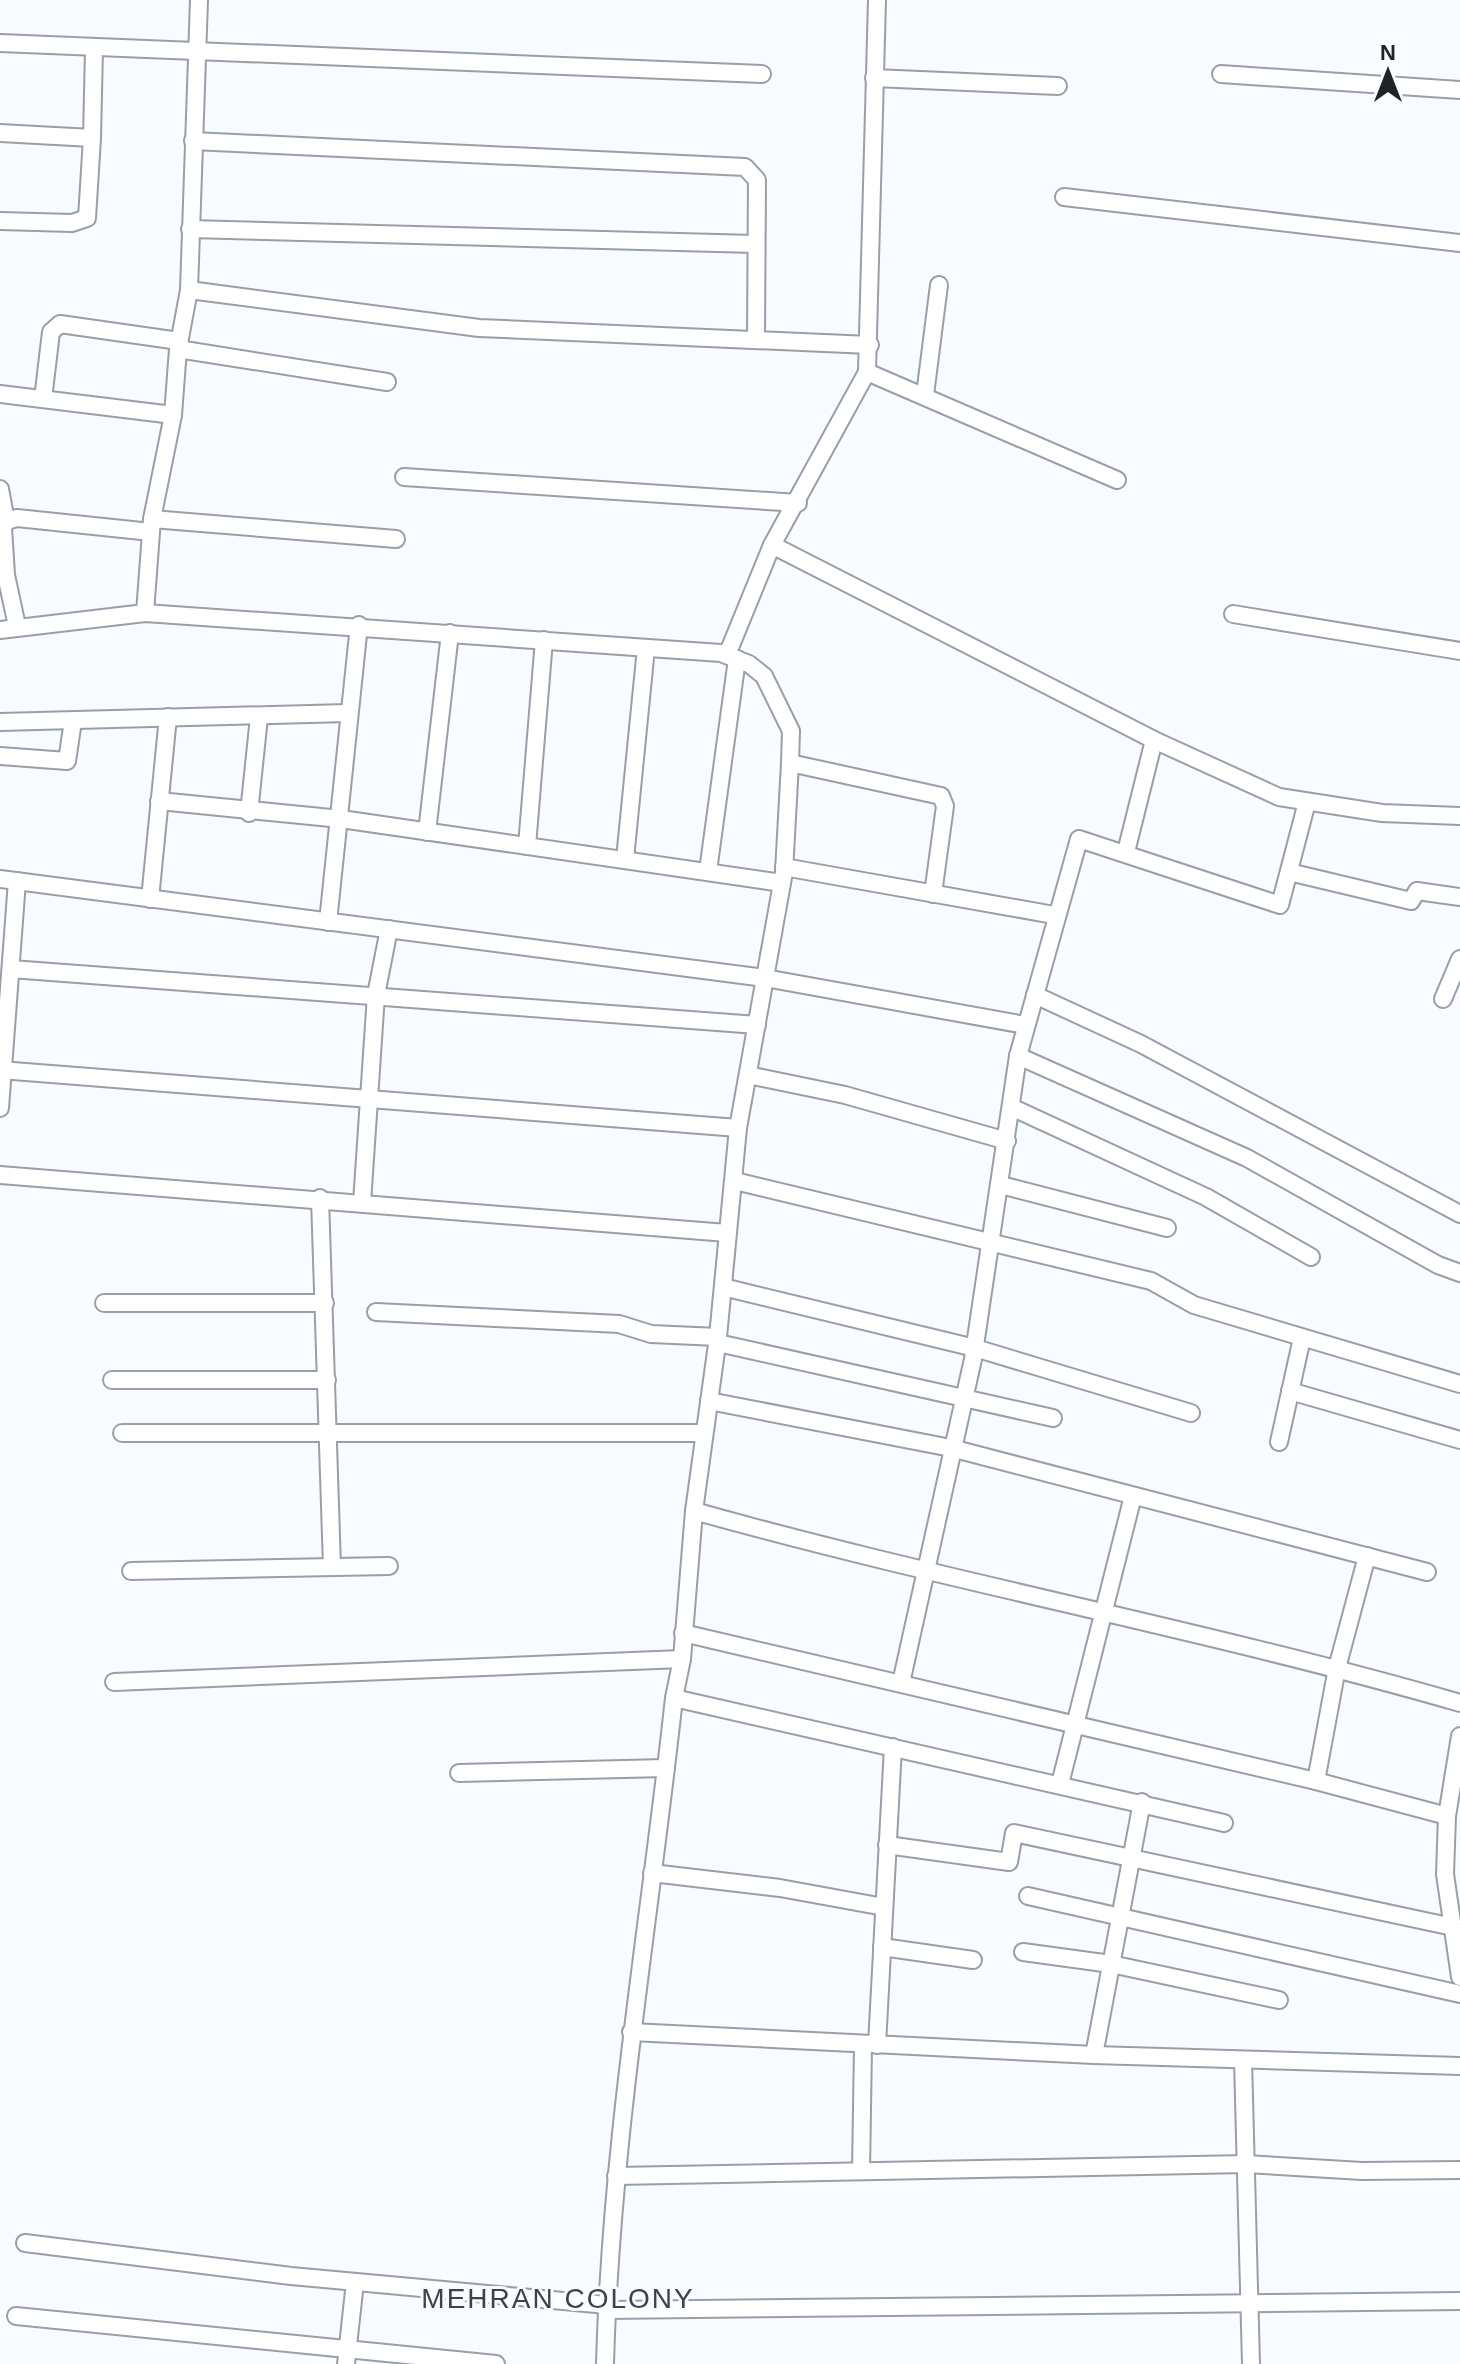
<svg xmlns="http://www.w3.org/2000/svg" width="1460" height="2364" viewBox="0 0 1460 2364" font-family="Arial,sans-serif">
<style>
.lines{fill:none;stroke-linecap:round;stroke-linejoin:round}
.minor-casing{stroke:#989fa8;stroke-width:20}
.minor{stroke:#fff;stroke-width:16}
.labels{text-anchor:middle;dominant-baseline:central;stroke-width:6;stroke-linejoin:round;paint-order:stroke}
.neighbourhood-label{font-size:28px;letter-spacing:2px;fill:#3c434a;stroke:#f8fbff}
</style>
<rect width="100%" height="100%" fill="#f8fbff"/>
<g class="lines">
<defs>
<g id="minor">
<polyline points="0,43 762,74"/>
<polyline points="1221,74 1460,90"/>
<polyline points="874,78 1058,86"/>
<polyline points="0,133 92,138 94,48"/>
<polyline points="193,141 745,167 757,180 756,337"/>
<polyline points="1064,197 1460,243"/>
<polyline points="0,221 72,223 87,218 92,138"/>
<polyline points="190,229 755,244"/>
<polyline points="189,290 479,328 870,345"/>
<polyline points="178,349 387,382"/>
<polyline points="867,372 1117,480"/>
<polyline points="0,394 173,415"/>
<polyline points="925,395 939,285"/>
<polyline points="43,399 51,332 60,324 179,341"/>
<polyline points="404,477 798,503"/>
<polyline points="0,489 6,521 3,528 6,575 17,626"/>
<polyline points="152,519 396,539"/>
<polyline points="6,521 17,518 151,532"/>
<polyline points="772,545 1154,740 1279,797 1382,813 1460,816"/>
<polyline points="145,613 152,519 173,415 178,349 189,290 199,0"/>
<polyline points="1233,614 1460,651"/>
<path d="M0,630L145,613L721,653L749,664L764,676L791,731L790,763L784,872L738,1128L718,1337L694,1511L682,1659L674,1698C650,1920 611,2140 605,2364"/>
<polyline points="727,655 772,545 867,372 877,0"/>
<polyline points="0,722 347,713"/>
<polyline points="0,756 67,761 73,721"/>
<polyline points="790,763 941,796 945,806 933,894"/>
<polyline points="159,801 341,819 782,883"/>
<polyline points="249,813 259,717"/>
<polyline points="427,832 450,633"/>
<polyline points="527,846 544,640"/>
<polyline points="1126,852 1154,740"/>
<polyline points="625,859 646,648"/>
<polyline points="784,867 1054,915"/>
<polyline points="708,871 737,659"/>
<polyline points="1289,872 1411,901 1417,891 1460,897"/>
<polyline points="0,879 765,978 1025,1025"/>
<polyline points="150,899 168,717"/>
<polyline points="328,922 359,625"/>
<polyline points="11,969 757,1025"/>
<polyline points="1035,995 1141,1044 1460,1214"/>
<polyline points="1443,999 1460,959"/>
<polyline points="1018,1056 1247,1158 1438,1265 1460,1273"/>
<polyline points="0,1070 738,1128"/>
<polyline points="748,1075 845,1095 1007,1141"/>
<polyline points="1011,1107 1206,1197 1311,1257"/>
<polyline points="0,1108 17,881"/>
<polyline points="0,1175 727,1233"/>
<polyline points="735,1181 1151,1281 1194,1305 1460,1384"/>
<polyline points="1001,1185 1167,1228"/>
<polyline points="320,1198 332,1567"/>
<polyline points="362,1203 376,995 389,929"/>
<polyline points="723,1287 975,1348 1191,1413"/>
<polyline points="104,1303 325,1303"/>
<polyline points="376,1312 619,1324 651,1334 718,1337"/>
<polyline points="718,1343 1053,1418"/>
<polyline points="112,1380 327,1380"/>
<polyline points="1290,1391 1460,1440"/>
<polyline points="709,1401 951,1448 1427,1572"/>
<polyline points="122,1433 704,1433"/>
<polyline points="1279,1442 1302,1338"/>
<path d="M694,1511C948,1582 1207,1630 1460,1703"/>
<polyline points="131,1571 389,1566"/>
<polyline points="683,1633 1316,1781 1447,1816"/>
<polyline points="114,1682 682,1659"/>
<polyline points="901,1683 973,1359 1018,1056 1079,839 1280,905 1307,802"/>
<polyline points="674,1698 1224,1823"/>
<polyline points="1460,1736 1447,1816 1445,1874 1460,1977"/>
<polyline points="459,1773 666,1768"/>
<polyline points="1316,1781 1337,1668 1367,1556"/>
<polyline points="1060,1784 1133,1496"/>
<polyline points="887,1845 1009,1862 1014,1833 1453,1927"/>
<polyline points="652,1873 780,1888 884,1907"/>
<polyline points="1028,1896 1460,1994"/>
<polyline points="882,1947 973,1960"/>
<polyline points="1023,1952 1111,1964 1279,2000"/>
<polyline points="631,2032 1094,2055 1460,2066"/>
<polyline points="877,2045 893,1747"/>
<polyline points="1094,2055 1142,1802"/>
<polyline points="1243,2060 1251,2364"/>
<polyline points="861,2171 863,2046"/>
<polyline points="616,2176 1246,2164 1362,2171 1460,2170"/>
<polyline points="25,2243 291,2276 607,2305"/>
<polyline points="606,2310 1460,2301"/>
<polyline points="16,2316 496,2364"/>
<polyline points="346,2364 355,2282"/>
</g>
</defs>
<!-- minor casing -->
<use href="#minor" class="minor-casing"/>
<!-- minor -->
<use href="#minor" class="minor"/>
</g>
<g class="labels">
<!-- neighbourhood labels -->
<g class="neighbourhood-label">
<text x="558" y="2298">MEHRAN COLONY</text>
</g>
</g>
<!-- north arrow -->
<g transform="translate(1388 72)" stroke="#f8fbff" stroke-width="6" paint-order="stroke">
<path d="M0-6L14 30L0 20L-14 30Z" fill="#212427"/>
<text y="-12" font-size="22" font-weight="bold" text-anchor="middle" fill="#212427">N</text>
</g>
</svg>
